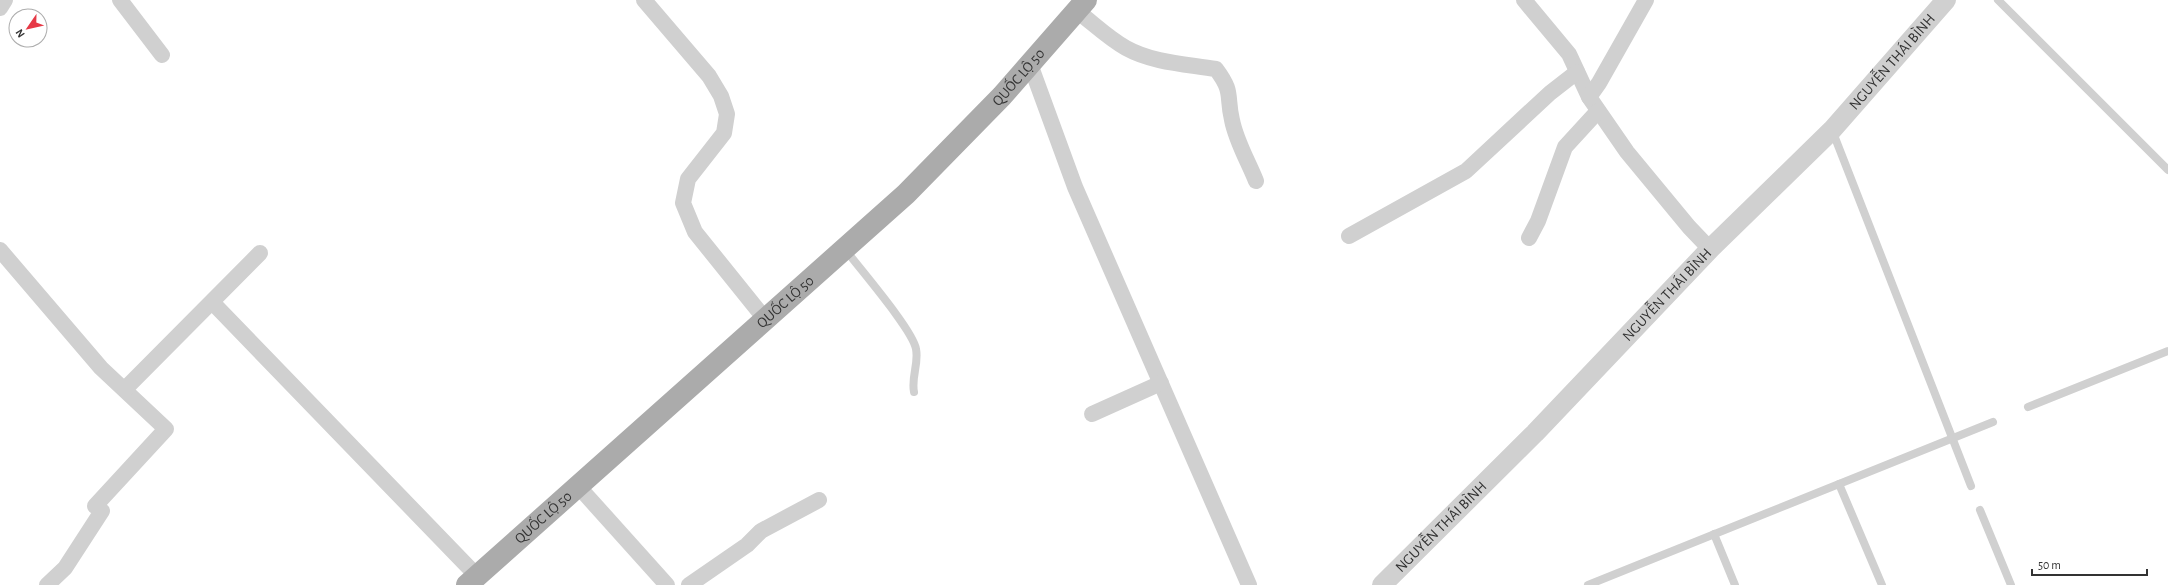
<svg xmlns="http://www.w3.org/2000/svg" width="2168" height="585" viewBox="0 0 2168 585" font-family="'Alegreya Sans',sans-serif">
<style>
.lines{fill:none;stroke-linecap:round;stroke-linejoin:round}
.service{stroke:#d0d0d0;stroke-width:8}
.minor{stroke:#d0d0d0;stroke-width:16}
.tertiary{stroke:#d0d0d0;stroke-width:20}
.primary{stroke:#ababab;stroke-width:22}
.labels{text-anchor:middle;dominant-baseline:central;stroke-width:4;stroke-linejoin:round;paint-order:stroke}
.street-label{font-size:15px;fill:#333;stroke:#fff}
</style>
<rect width="100%" height="100%" fill="#fff"/>
<g class="lines">
<!-- service -->
<g class="service">
<polyline points="1998,0 2168,170"/>
<polyline points="1832,130 1971,486"/>
<path d="M845,249C859,268 913,330 916,349C919,364 911,377 914,392"/>
<polyline points="2028,407 2168,351"/>
<polyline points="1839,484 1882,585"/>
<polyline points="1980,510 2011,585"/>
<polyline points="1714,534 1735,585"/>
<polyline points="1588,585 1993,422"/>
</g>
<!-- minor -->
<g class="minor">
<polyline points="120,0 162,55"/>
<polyline points="644,0 709,76 721,96 727,114 724,133 688,179 683,203 695,232 765,319"/>
<polyline points="1524,0 1569,54 1589,97 1627,152 1689,227 1710,249"/>
<polyline points="0,8 5,0"/>
<path d="M1077,11C1093,23 1108,38 1126,48C1153,63 1186,64 1216,69C1234,93 1226,95 1232,120C1236,141 1248,161 1256,181"/>
<polyline points="1030,64 1075,187 1249,585"/>
<polyline points="1589,97 1599,83 1646,0"/>
<polyline points="1349,236 1466,171 1550,93 1577,72"/>
<polyline points="1529,238 1538,221 1565,147 1598,111"/>
<polyline points="0,250 101,368 166,429 95,506 102,511 65,568 47,585"/>
<polyline points="212,302 477,576"/>
<polyline points="125,389 260,253"/>
<polyline points="1092,414 1161,383"/>
<polyline points="578,486 667,585"/>
<polyline points="689,585 747,545 761,531 819,500"/>
</g>
<!-- tertiary -->
<path class="tertiary" id="s1" d="M1382,585L1535,433L1710,249L1832,130L1946,0"/>
<!-- primary -->
<path class="primary" id="s2" d="M467,585L906,194L1002,96L1086,0"/>
</g>
<g class="labels">
<!-- street labels -->
<g class="street-label">
<text stroke="none"><textPath href="#s1" startOffset="731">NGUYỄN THÁI BÌNH</textPath></text>
<text stroke="none"><textPath href="#s2" startOffset="750">QUỐC LỘ 50</textPath></text>
<text stroke="none"><textPath href="#s1" startOffset="407">NGUYỄN THÁI BÌNH</textPath></text>
<text stroke="none"><textPath href="#s2" startOffset="426">QUỐC LỘ 50</textPath></text>
<text stroke="none"><textPath href="#s2" startOffset="102">QUỐC LỘ 50</textPath></text>
<text stroke="none"><textPath href="#s1" startOffset="83">NGUYỄN THÁI BÌNH</textPath></text>
</g>
</g>
<!-- north arrow -->
<g transform="translate(28 28) rotate(236)"><circle r="19" fill="#ffffff" stroke="#adadad"/>
<path d="M0-3L7 15L0 10L-7 15Z" fill="#e63946"/>
<text y="-6" font-size="11" font-weight="bold" text-anchor="middle" fill="#333333">N</text>
</g>
<!-- scale -->
<path d="M2032 569v6h115v-6" fill="none" stroke="#333333" stroke-width="2"/>
<text x="2038" y="569" font-size="12" fill="#333333" stroke="#ffffff" stroke-width="3" paint-order="stroke">50 m</text>
</svg>
